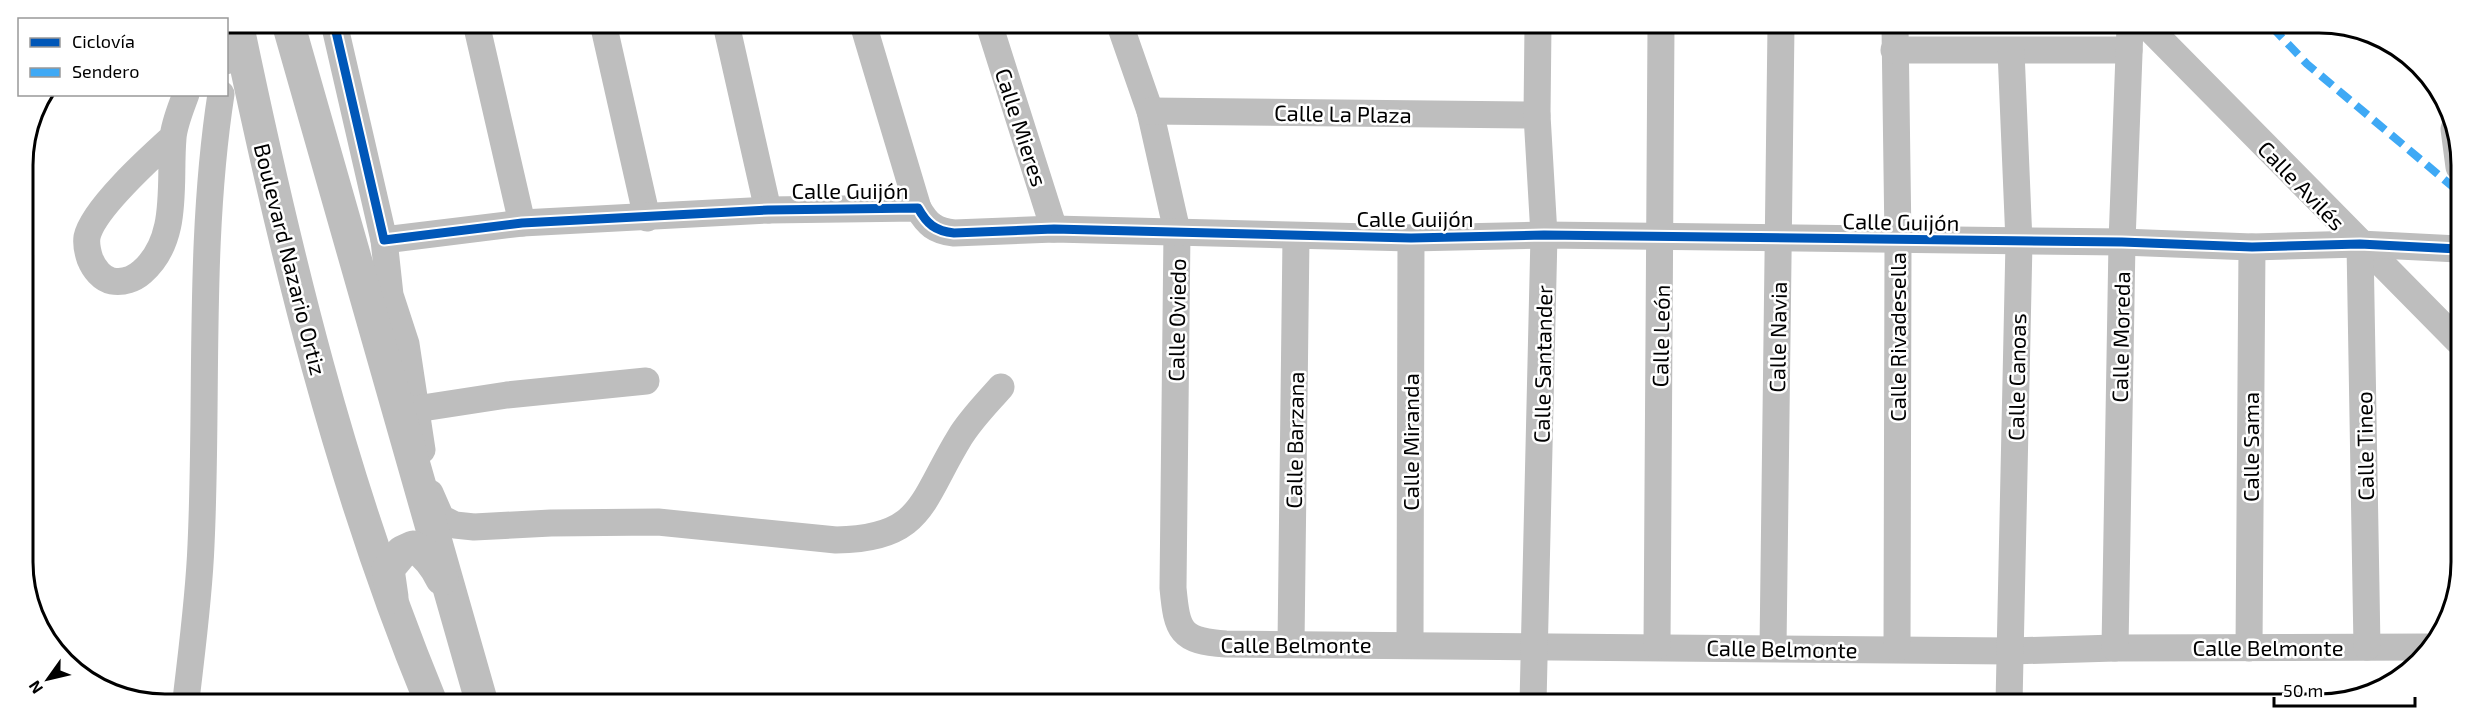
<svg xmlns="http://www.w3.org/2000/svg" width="2484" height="727" viewBox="0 0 2484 727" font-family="'Exo 2',sans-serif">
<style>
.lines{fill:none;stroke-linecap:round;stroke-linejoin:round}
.minor{stroke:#bebebe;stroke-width:27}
.major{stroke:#bebebe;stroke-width:33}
.quiet{stroke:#3fa9f5;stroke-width:8;stroke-dasharray:15 8;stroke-linecap:butt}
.cycleway-casing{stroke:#fff;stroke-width:13}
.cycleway{stroke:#0057b8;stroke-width:9}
.labels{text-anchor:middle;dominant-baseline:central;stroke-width:5;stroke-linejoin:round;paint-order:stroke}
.street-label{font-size:22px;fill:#000;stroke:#fff}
.rim{fill:none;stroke:#000;stroke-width:3}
</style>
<rect width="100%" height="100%" fill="#fff"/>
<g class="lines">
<!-- minor -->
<g class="minor">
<polyline points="334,23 384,240 390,295 406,344 422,450"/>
<polyline points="476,23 522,223"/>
<polyline points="603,23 647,218"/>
<polyline points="726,24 768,210"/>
<polyline points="863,24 918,208"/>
<polyline points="989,24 1054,229"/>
<path d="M1120,25L1150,111L1177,231L1173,588C1177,631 1180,641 1226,644L2011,651L2115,648L2431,647"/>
<polyline points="1895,26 1898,241 1897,648"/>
<polyline points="2148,27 2458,341"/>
<polyline points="1894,50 2129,50"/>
<polyline points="226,61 233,23"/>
<polyline points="1150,111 1537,115"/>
<polyline points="2454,129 2459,167"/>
<path d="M173,137C151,157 93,209 87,237C86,244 88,253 90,259C94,269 102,279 112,281C123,283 134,279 142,272C180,239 169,183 173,138C174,124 181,108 186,94"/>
<path d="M384,240L522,223L768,210L918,208C927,224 935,231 954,233L1054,229L1411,238L1544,235L2122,242L2252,247L2360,244L2458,249"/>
<polyline points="2360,244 2367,647"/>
<polyline points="416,409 507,395 646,381"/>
<path d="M430,493L441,518L455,525L474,527L551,523L658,522L836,540C924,538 920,502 960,437C971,419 987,403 1001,387"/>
<polyline points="1291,644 1296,237"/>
<polyline points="1410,645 1411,238"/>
<polyline points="1657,646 1661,26"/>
<polyline points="1773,648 1781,26"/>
<polyline points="2115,648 2122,242 2130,27"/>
<polyline points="2249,648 2252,247"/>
<path d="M186,700C192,648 199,597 201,545C208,396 198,243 221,94"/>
<polyline points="1533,703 1544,235 1537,115 1538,25"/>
<polyline points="2009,704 2019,242 2011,51"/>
</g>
<!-- major -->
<g class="major">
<path d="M237,23C285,253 340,482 430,700"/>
<polyline points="288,23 481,700"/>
<path d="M392,597L388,569L402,552L413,547C427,553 435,565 442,579"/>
</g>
<!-- quiet -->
<polyline class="quiet" points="2272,27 2307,64 2459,192"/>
<defs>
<path id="cycleway" d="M334,23L384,240L522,223L768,210L918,208C927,224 935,231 954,233L1054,229L1411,238L1544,235L2122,242L2252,247L2360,244L2458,249"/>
</defs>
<!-- cycleway casing -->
<use href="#cycleway" class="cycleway-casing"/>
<!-- cycleway -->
<use href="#cycleway" class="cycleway"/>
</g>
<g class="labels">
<!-- street labels -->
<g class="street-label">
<text transform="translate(1343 113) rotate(1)">Calle La Plaza</text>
<text transform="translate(1022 127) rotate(72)">Calle Mieres</text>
<text transform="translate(2302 185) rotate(46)">Calle Avilés</text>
<text x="850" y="190">Calle Guijón</text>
<text x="1415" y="218">Calle Guijón</text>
<text transform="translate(1901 221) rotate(1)">Calle Guijón</text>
<text transform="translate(291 259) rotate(76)">Boulevard Nazario Ortiz</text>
<text transform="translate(1176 320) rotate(-89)">Calle Oviedo</text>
<text transform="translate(1660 336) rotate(-89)">Calle León</text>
<text transform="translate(1777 337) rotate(-89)">Calle Navia</text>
<text transform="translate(1897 337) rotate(-90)">Calle Rivadesella</text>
<text transform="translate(2120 337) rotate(-89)">Calle Moreda</text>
<text transform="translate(1542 364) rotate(-89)">Calle Santander</text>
<text transform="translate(2016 377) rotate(-89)">Calle Canoas</text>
<text transform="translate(1294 440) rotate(-89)">Calle Barzana</text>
<text transform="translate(1410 442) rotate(-90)">Calle Miranda</text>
<text transform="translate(2364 446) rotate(-91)">Calle Tineo</text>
<text transform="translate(2250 447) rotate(-90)">Calle Sama</text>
<text x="1296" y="644">Calle Belmonte</text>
<text x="2268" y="647">Calle Belmonte</text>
<text transform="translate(1782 648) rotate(1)">Calle Belmonte</text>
</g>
</g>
<!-- crop -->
<path d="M0 0H2484V727H0ZM165 33H2319A132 132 0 0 1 2451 165V562A132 132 0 0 1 2319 694H165A132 132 0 0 1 33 562V165A132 132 0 0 1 165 33Z" fill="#fff" fill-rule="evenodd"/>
<path class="rim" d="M165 33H2319A132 132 0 0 1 2451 165V562A132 132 0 0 1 2319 694H165A132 132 0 0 1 33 562V165A132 132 0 0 1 165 33Z"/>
<!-- legend -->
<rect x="18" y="18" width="210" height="78" fill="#ffffff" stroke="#999999" stroke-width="1.5"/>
<rect x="30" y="38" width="30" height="9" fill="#0057b8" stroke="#999999" stroke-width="1.5"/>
<text x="72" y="48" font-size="18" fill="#000000">Ciclovía</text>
<rect x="30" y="68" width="30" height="9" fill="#3fa9f5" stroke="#999999" stroke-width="1.5"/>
<text x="72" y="78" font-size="18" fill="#000000">Sendero</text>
<!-- north arrow -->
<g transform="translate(48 679) rotate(236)" stroke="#ffffff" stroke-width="4.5" paint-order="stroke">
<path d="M0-4.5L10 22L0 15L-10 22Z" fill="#000000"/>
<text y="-9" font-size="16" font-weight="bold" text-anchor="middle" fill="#000000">N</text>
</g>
<!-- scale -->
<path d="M2274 697v9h141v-9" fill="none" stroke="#000000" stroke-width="3"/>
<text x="2283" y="697" font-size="18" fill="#000000" stroke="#ffffff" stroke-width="4.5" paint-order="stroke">50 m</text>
</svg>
